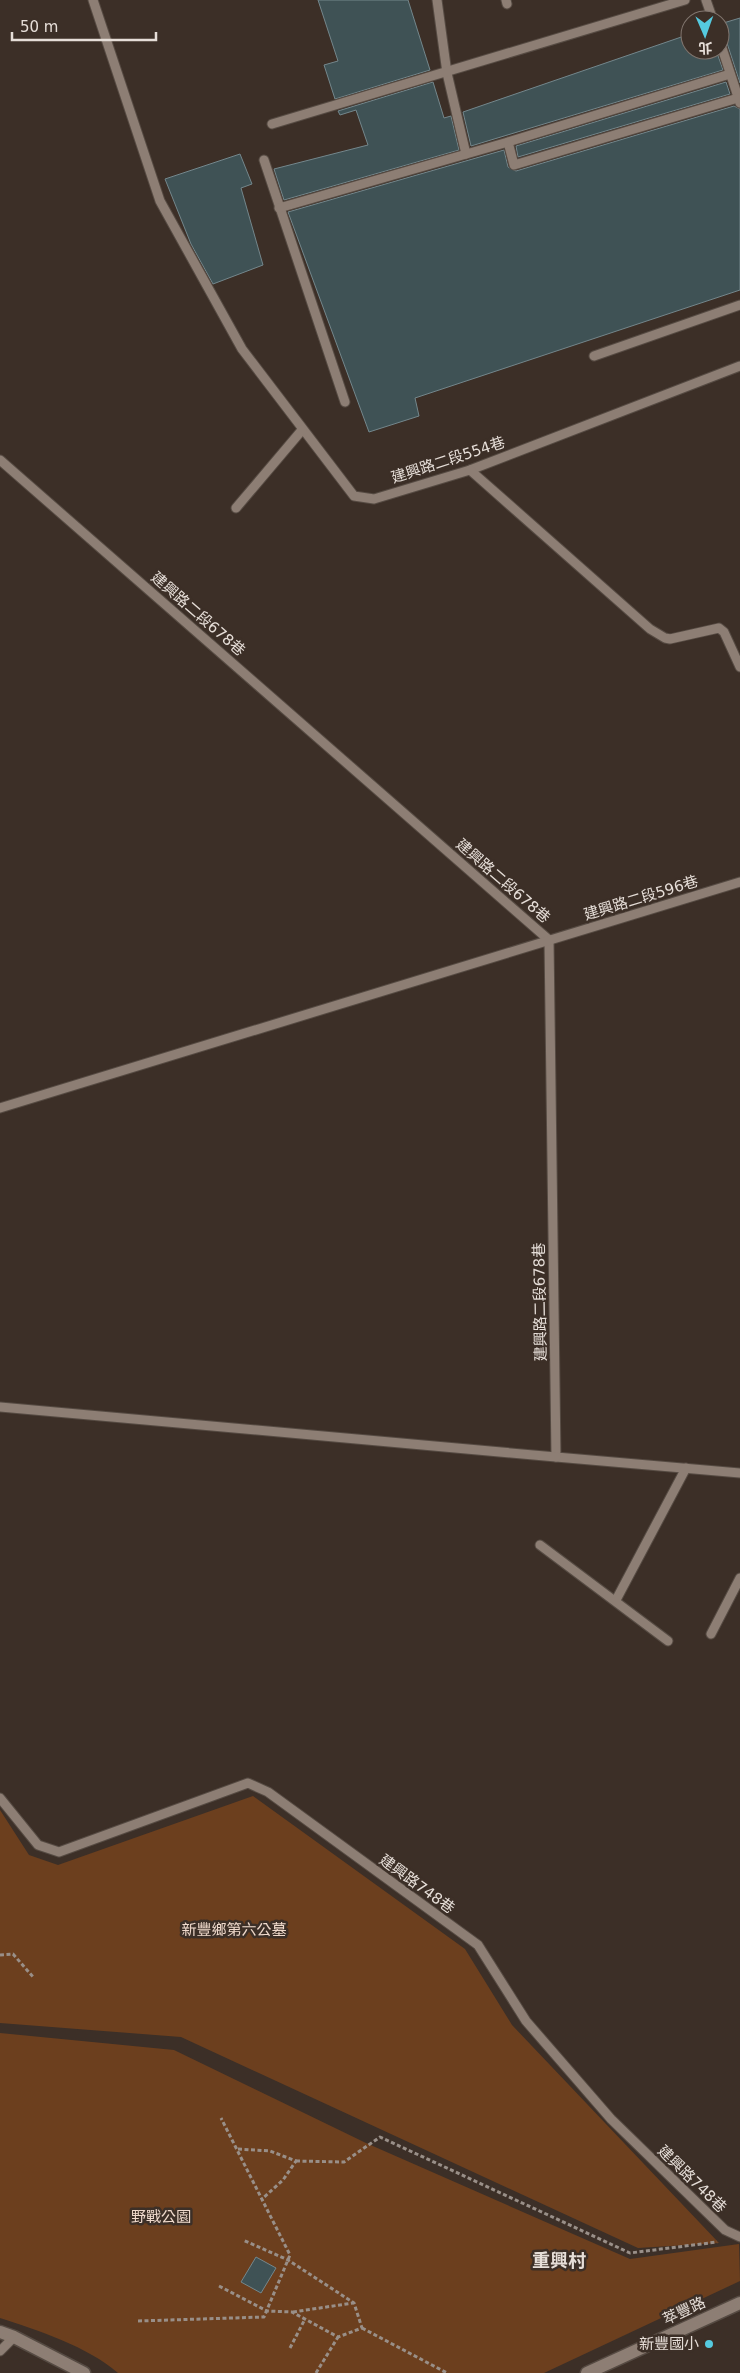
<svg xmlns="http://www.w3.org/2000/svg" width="740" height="2373" viewBox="0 0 740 2373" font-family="'DejaVu Sans','Noto Sans TC',sans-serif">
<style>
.green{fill:#6c3f1e}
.building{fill:#3f5255;stroke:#74878c}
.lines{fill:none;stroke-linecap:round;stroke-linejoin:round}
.lane-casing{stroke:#564b43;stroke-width:11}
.street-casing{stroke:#564b43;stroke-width:15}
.path{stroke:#998f88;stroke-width:3;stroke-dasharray:4 2.5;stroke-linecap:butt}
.lane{stroke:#8d7e74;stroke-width:9}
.street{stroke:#8d7e74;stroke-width:12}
.poi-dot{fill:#55cadf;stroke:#3c2f27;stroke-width:2}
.labels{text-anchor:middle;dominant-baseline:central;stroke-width:5;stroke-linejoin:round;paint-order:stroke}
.street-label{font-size:15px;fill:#e6ded8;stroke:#3c2f27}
.park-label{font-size:15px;fill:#f0dacc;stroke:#3c2f27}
.poi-label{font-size:15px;fill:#e6ded8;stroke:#3c2f27;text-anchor:end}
.quarter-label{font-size:18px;font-weight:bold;fill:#e6ded8;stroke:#3c2f27}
</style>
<rect width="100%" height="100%" fill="#3c2f27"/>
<!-- green -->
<g class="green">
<polygon points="253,1796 465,1949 512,2025 719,2243 638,2248 181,2037 0,2023 0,1810 29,1855 58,1865"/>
<path d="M0,2033L174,2050L366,2143L630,2259L739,2244L740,2281L544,2373H118C89,2347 37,2330 0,2318Z"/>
</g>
<!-- building -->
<g class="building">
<polygon points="318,0 408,0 430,70 335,99 324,65 338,61"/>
<polygon points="740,18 740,83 726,40 720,36 720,24"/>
<polygon points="690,34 690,50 716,50 723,70 471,146 463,112"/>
<polygon points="433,82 444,118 451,116 459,150 284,200 274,169 368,145 356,110 340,115 338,111"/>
<polygon points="726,82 730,94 518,157 516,146"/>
<polygon points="734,106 740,109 740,290 415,398 419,416 369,432 288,212 504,150 508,167 516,171"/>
<polygon points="240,154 252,184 241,188 263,265 213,284 191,244 165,179"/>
<polygon points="256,2257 276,2268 261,2293 241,2282"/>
</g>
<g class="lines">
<defs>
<g id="lane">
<polyline points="93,0 160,201 242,349 354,496 374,499 470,470 740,366"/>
<polyline points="437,0 447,73 466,154"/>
<polyline points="506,0 507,4"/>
<polyline points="706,0 713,20"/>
<polyline points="720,42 740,103"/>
<polyline points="272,124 685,0"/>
<polyline points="508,142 514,165 738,98"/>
<polyline points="264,160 345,402"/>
<polyline points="279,208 508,142 730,74"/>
<polyline points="594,356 740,305"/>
<polyline points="0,460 549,940 556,1457 740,1473"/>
<polyline points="470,470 650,629 665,638 670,639 719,628 724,632 740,667"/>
<polyline points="236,508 302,430"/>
<polyline points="0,1108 740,882"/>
<polyline points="0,1407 556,1457"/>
<polyline points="540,1545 668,1641"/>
<polyline points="616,1600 686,1468"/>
<polyline points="711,1634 740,1578"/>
<polyline points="0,1798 38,1845 59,1852 248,1783 268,1792 478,1945 526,2021 611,2119 725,2230 740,2237"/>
<polyline points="0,2351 14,2337"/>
</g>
<g id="street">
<polyline points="0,2332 14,2337 84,2373"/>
<polyline points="587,2373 740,2303"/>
</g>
</defs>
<!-- lane casing -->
<use href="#lane" class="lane-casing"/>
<!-- street casing -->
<use href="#street" class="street-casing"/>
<!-- path -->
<g class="path">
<polyline points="0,1955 13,1954 34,1978"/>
<polyline points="238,2149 270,2151 296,2161 283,2180 262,2199"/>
<polyline points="296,2161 344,2162 380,2137 630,2253 717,2242"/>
<polyline points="219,2286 267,2311 292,2312 338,2337 362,2328 354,2303 288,2260 243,2240"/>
<polyline points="293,2312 353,2303"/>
<polyline points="138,2321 264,2317 290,2255 221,2118"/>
<polyline points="362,2328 447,2373"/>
<polyline points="290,2348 305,2319"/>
<polyline points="316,2373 338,2337"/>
</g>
<!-- lane -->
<use href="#lane" class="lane"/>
<!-- street -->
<use href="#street" class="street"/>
</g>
<!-- markers -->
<circle class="poi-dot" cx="709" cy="2344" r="5"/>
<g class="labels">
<!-- street labels -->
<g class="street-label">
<text transform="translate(448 460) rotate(-18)">建興路二段554巷</text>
<text transform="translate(198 614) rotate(41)">建興路二段678巷</text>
<text transform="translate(503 881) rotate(41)">建興路二段678巷</text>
<text transform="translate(641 898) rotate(-17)">建興路二段596巷</text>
<text transform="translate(540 1302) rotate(-91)">建興路二段678巷</text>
<text transform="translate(417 1884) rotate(36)">建興路748巷</text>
<text transform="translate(692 2179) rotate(44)">建興路748巷</text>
<text transform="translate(684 2311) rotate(-25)">萃豐路</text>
</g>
<!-- park labels -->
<g class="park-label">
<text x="234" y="1930">新豐鄉第六公墓</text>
<text x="161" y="2217">野戰公園</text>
</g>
<!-- poi labels -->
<g class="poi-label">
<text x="699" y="2344">新豐國小</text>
</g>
<!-- quarter labels -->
<g class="quarter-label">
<text x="559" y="2260">重興村</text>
</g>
</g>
<!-- north arrow -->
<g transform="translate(705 35) rotate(178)"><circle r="24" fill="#3c2f27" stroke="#80756e"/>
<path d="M0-4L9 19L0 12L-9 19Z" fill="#55cadf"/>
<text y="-8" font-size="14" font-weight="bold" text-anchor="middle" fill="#e6ded8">北</text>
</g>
<!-- scale -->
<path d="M12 32v8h144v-8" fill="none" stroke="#e6ded8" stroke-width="2.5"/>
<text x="20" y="32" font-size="15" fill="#e6ded8" stroke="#3c2f27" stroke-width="4" paint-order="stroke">50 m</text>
</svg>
